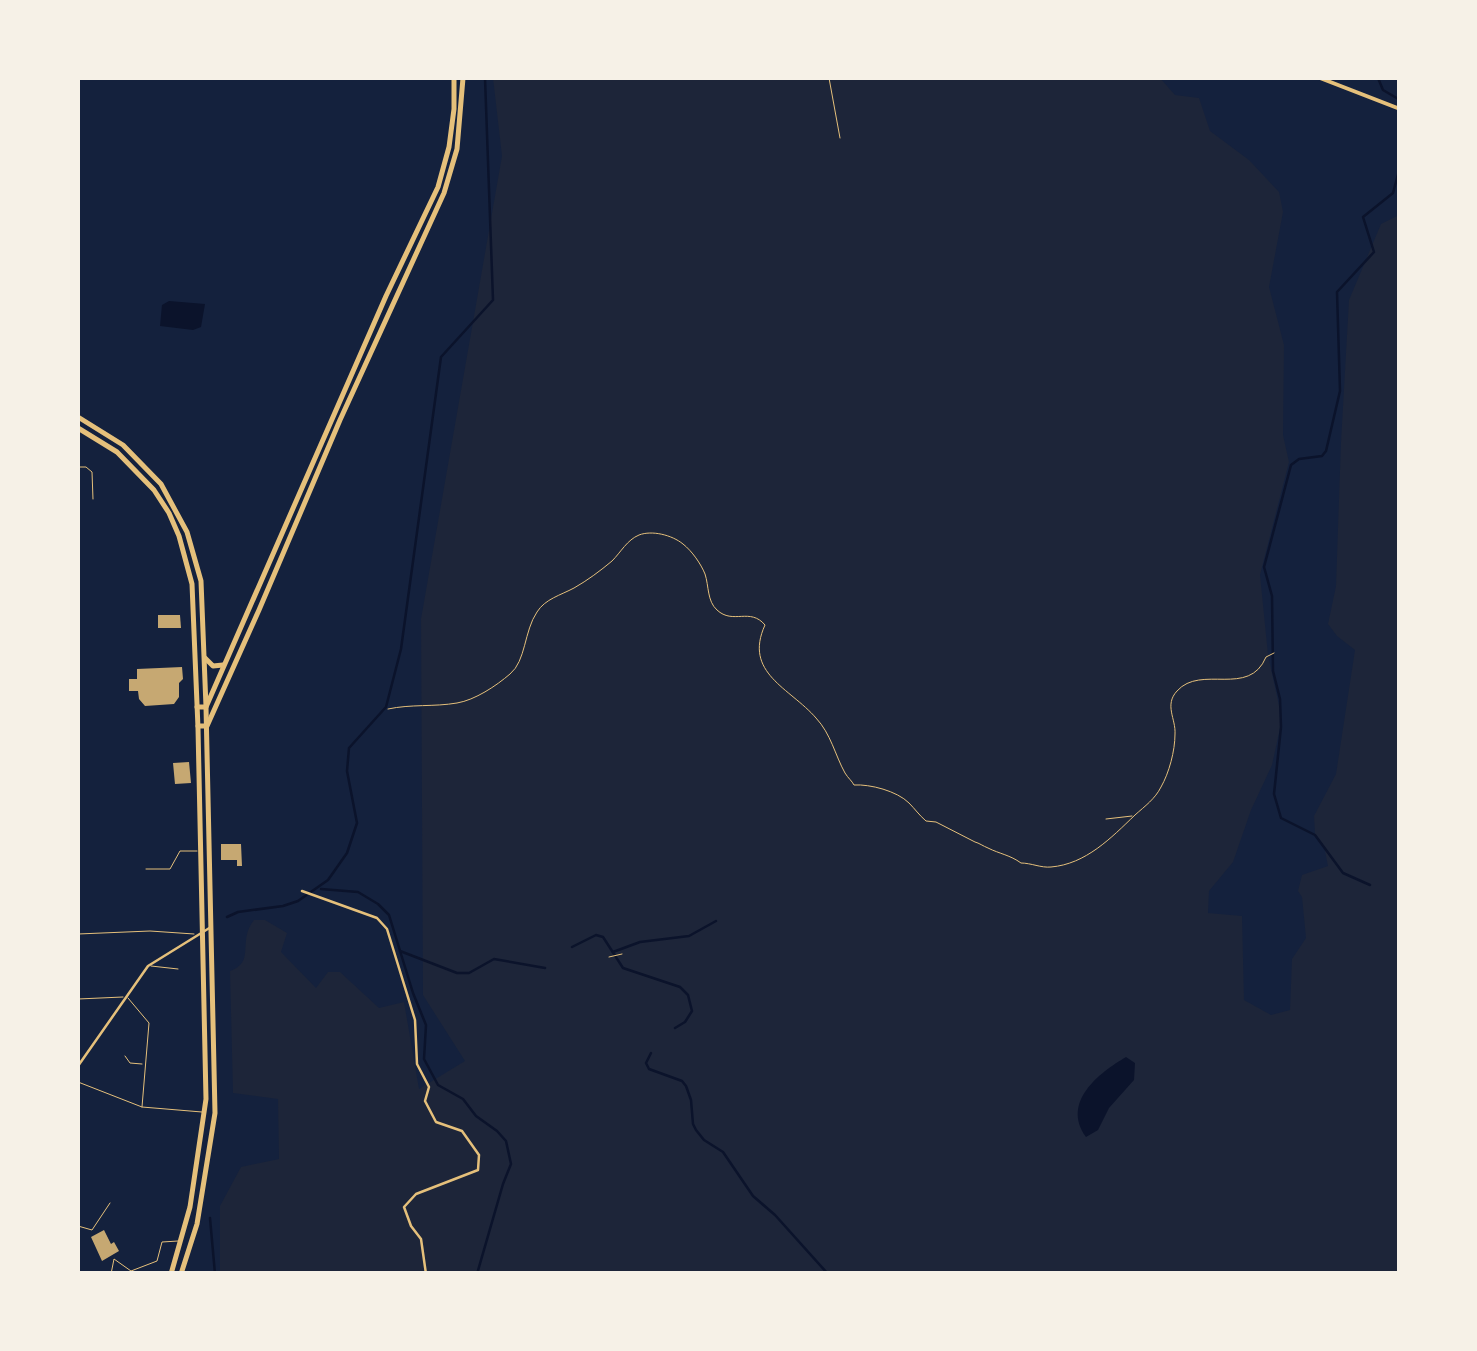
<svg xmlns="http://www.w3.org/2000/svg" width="1477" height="1351" viewBox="0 0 1477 1351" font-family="Literata,serif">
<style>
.green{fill:#1d2539}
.water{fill:#0b132b}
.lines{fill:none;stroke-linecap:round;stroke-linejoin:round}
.stream{stroke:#0b132b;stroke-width:2.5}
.building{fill:#c6a872}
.path{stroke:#e5c07b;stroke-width:1}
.service{stroke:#e5c07b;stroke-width:1}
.minor{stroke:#e5c07b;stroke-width:2.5}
.tertiary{stroke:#e5c07b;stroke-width:4}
.secondary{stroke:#e5c07b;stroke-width:5}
.primary{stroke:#e5c07b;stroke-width:5}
</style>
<rect width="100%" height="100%" fill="#14213d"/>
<!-- green -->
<path class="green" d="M493,78H1160L1175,95L1199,98L1210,131L1249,160L1279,192L1283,212L1269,287L1284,345L1283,435L1289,462L1260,575L1268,655L1282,719L1272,765L1251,810L1233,862L1209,891L1208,913L1242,916L1244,1000L1271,1015L1290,1010L1292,959L1306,938L1302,897L1298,891L1302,875L1328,866L1324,846L1315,834L1314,816L1336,774L1355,650L1337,636L1328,624L1336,586L1341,442L1349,300L1381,224L1399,215V1273H220V1206L241,1167L279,1159L278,1099L233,1093L230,971C256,962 237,941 254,920H265L287,933L281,952L316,988L328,972H340L379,1008L404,1002L419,1089L465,1061L423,995L421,619L502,156Z"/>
<!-- water -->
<g class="water">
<polygon points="169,301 205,304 201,327 193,330 160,326 162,305"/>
<path d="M1126,1057L1135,1063L1134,1080L1109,1108L1098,1130L1086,1137C1061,1102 1099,1073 1126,1057Z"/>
</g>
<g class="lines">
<!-- stream -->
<g class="stream">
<polyline points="1378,78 1383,90 1400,100"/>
<polyline points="1370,885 1343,873 1315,835 1281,818 1274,794 1281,727 1280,699 1273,671 1272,596 1264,567 1291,465 1299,459 1322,456 1326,451 1340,391 1337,292 1374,252 1363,217 1393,193 1400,167"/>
<polyline points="321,889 358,892 378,904 389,915 413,993 426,1025 424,1059 438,1085 463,1099 476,1116 497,1131 506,1141 511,1164 503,1184 477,1274"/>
<polyline points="227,917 238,912 283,906 298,901 328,880 347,853 357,823 347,771 349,748 386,707 401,649 441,357 493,300 485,78"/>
<polyline points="572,947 596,935 603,937 623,968 680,987 688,995 692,1011 685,1022 675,1028"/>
<polyline points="400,951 457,973 469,973 494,959 545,968"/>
<polyline points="613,952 640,942 689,936 716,921"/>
<polyline points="651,1053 646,1063 649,1069 682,1081 686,1086 691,1100 693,1124 696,1130 704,1140 723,1152 753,1196 775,1215 828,1274"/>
<polyline points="210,1218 215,1274"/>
</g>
</g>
<!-- building -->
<g class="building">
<polygon points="158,615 180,615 181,628 158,628"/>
<polygon points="182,667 183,679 179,683 179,697 174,704 145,706 139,699 138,691 129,691 129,679 137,679 137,669"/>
<polygon points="189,762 191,783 175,784 173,763"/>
<polygon points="221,844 241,844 242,866 237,866 237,860 221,860"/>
<polygon points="104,1230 111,1244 114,1242 119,1251 102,1261 91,1237"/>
</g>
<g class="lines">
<!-- path -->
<g class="path">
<path d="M388,709C411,704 434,707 457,703C475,700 496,686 510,674C526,661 524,631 537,612C545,599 561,595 574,588C588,580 600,571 612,561C621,552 627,540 639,535C652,530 672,535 683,544C692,551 701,564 705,574C709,586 707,601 717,610C733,625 750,607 765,625C743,673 790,688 816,718C831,734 835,755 845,773C848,778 852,781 854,785C870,784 897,791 909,803C915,809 919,815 926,821L936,822L975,842C979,843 983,846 988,848C1000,854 1010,855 1021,863C1031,863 1041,868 1051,867C1086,864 1111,838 1135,815C1145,806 1155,799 1161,787C1169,773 1175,751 1175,734C1176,719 1164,705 1177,691C1201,664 1249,698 1266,657L1274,653"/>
<polyline points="1106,819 1132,816"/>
</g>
<!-- service -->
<g class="service">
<polyline points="829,78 840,138"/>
<polyline points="78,467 86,467 92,472 93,499"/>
<polyline points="146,869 170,869 180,851 197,851"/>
<polyline points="78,934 150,931 194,934"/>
<polyline points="609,957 622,954"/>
<polyline points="151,966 178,969"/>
<polyline points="128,998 149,1023 142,1107"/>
<polyline points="78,999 123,997"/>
<polyline points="125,1056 130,1063 142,1064"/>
<polyline points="78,1082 142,1107 202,1112"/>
<polyline points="78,1226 92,1230 110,1203"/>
<polyline points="111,1274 114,1259 131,1271 157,1261 162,1242 178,1241"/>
</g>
<!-- minor -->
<g class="minor">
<polyline points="302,891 377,918 387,929 415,1020 417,1064 429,1087 425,1101 436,1122 462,1131 479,1155 478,1170 416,1194 404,1207 411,1226 421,1239 426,1274"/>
<polyline points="78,1066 148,966 211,927"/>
</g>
<!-- tertiary -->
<polyline class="tertiary" points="1320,78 1400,109"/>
<!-- secondary -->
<g class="secondary">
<polyline points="205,658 213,666 223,665"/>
<polyline points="197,707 206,707 386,296 438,187 449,147 454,109 454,78"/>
<polyline points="198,726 207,726 259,610 340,420 444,193 457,149 463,78"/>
</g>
<!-- primary -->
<g class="primary">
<polyline points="78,417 123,445 161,484 187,532 201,581 206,707 215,1113 197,1224 181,1274"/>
<polyline points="78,428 117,452 154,490 169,513 179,536 192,584 198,728 206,1099 190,1207 171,1274"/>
</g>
</g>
<!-- border -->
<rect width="1477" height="1351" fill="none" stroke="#f6f1e7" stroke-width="160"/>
</svg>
